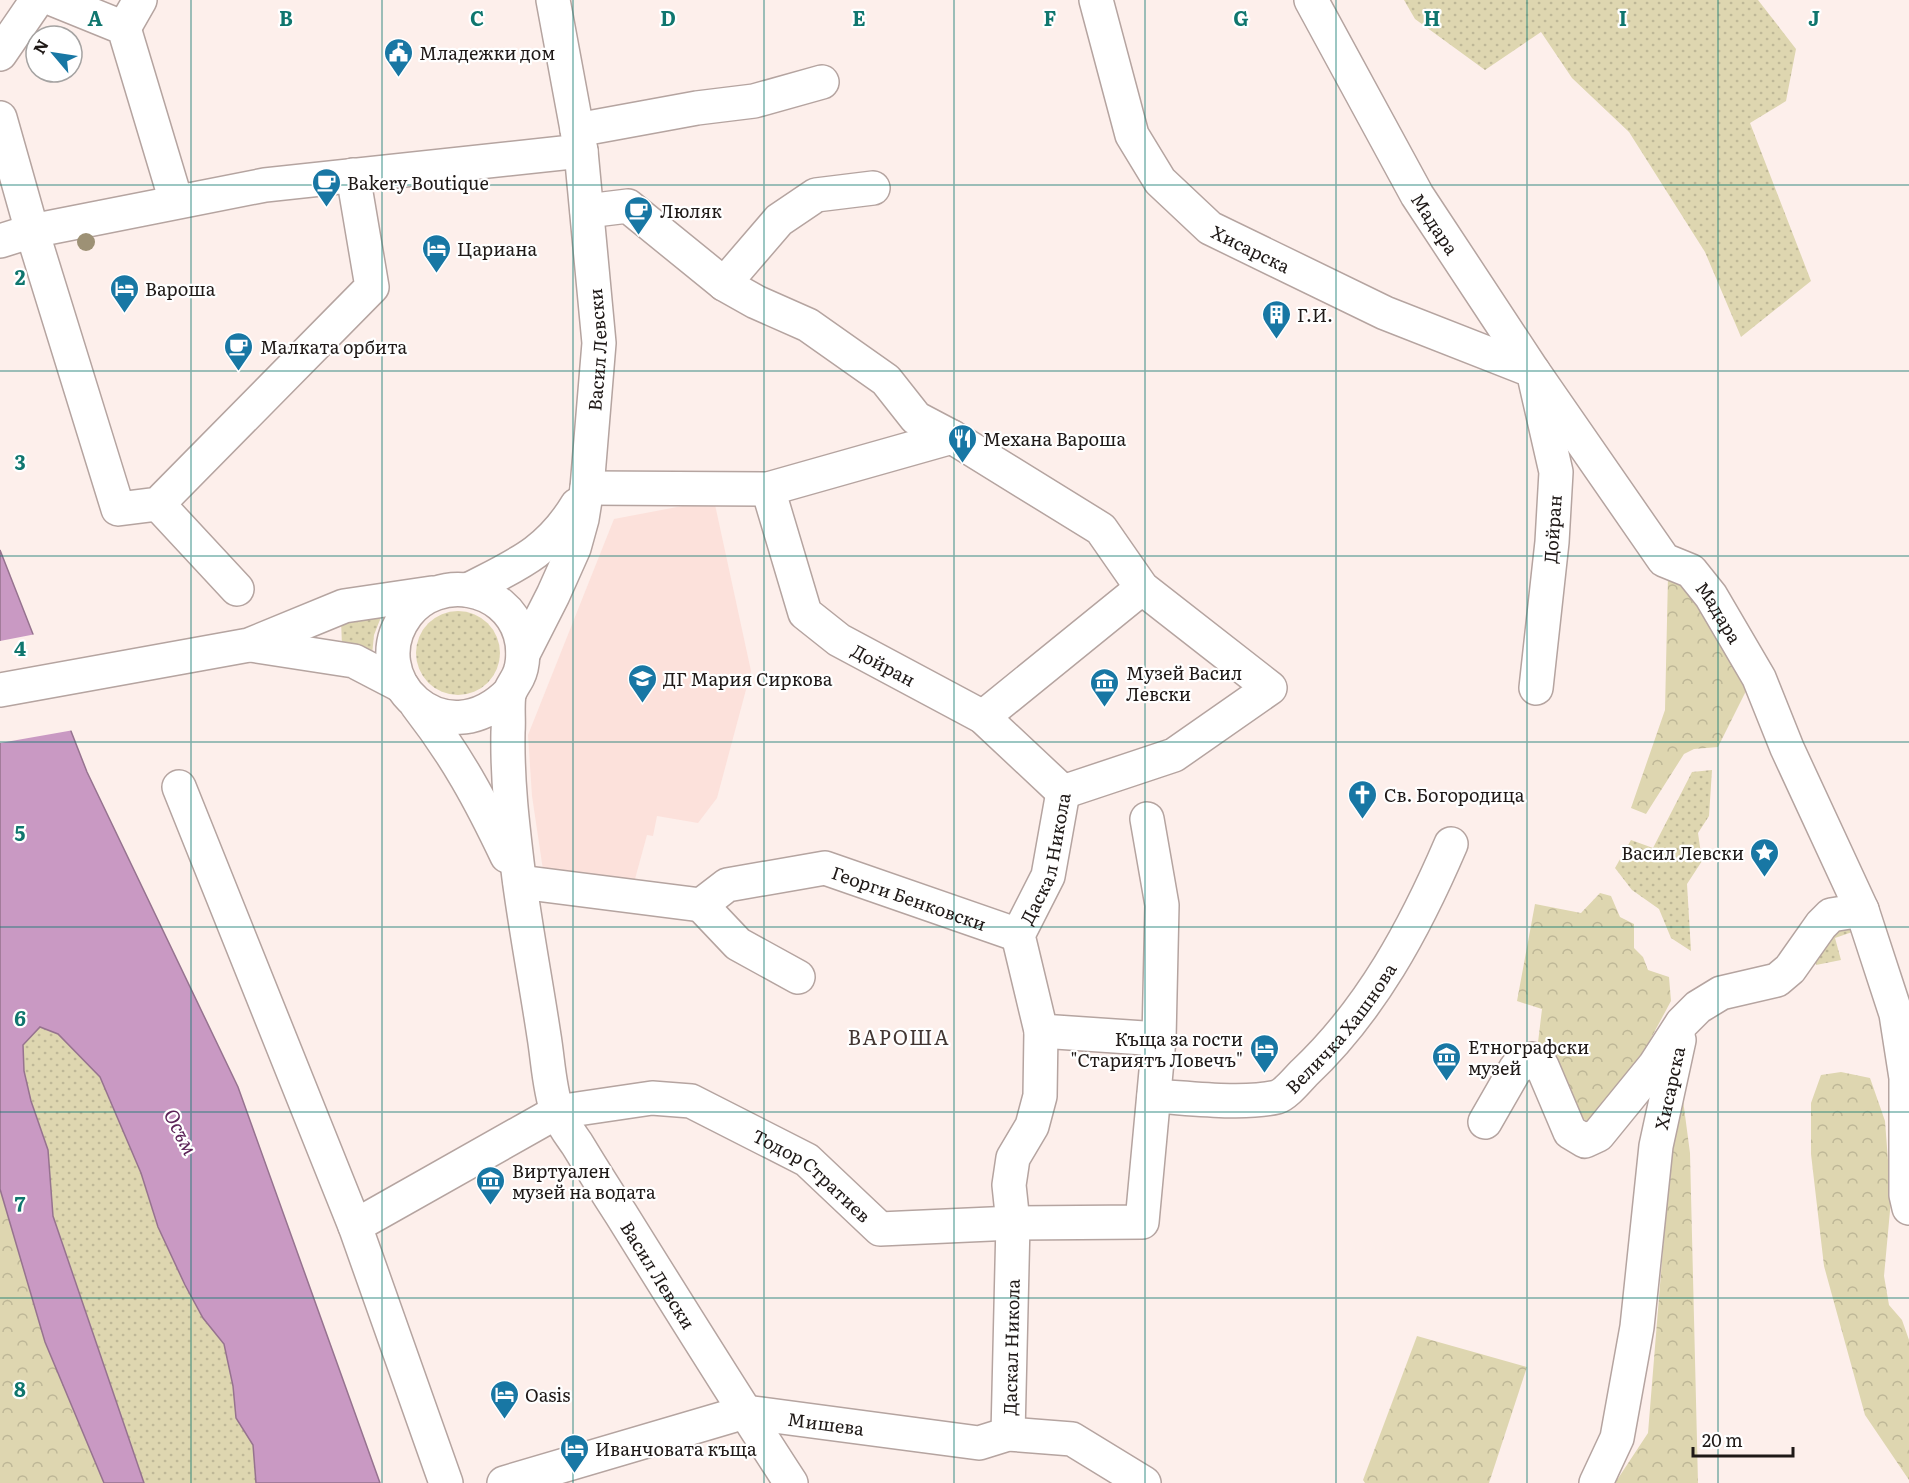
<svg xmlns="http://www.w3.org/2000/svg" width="1909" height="1483" viewBox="0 0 1909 1483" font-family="Literata,serif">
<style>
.built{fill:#fce1db}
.grass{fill:url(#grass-dots)}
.forest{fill:url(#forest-crowns)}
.water{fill:#c999c3;stroke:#96738f;stroke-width:1.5}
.pier{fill:#fdefeb}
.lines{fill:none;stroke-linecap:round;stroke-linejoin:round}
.minor-casing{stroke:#b5a4a0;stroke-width:36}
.minor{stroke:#fff;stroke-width:33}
.tree{fill:#9d9175}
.grid{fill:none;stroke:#0f766e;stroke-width:1.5;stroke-opacity:0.55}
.labels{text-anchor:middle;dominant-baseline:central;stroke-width:4.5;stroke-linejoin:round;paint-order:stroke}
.poi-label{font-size:18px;fill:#1f1917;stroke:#fff;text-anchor:start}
.street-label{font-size:18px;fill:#1f1917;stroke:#fff}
.neighbourhood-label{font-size:20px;letter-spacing:1.5px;fill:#433632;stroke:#fff}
.water-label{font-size:20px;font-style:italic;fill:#5c2358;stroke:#fff}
.grid-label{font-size:20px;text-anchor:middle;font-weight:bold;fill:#0f766e;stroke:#fff;stroke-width:4.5;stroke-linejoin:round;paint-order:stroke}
</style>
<defs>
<pattern id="grass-dots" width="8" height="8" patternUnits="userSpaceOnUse" patternTransform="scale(1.5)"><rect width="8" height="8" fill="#ded6b0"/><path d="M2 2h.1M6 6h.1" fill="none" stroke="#beb797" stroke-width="1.8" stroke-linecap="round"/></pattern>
<pattern id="forest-crowns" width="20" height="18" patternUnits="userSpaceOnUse" patternTransform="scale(1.5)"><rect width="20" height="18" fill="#ded6b0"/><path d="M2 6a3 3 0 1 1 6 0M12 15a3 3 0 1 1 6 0" fill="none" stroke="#beb797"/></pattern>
</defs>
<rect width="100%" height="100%" fill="#fdefeb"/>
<!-- built -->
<polygon class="built" points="714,500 751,671 717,798 698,823 657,816 653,836 647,835 635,879 543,870 532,796 528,735 614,519"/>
<!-- grass -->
<g class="grass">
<polygon points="1404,0 1758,0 1796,49 1786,101 1750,123 1811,281 1741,337 1705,252 1629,132 1572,78 1541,32 1485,70 1415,19"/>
<circle cx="458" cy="653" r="42"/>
<polygon points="381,617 374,635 372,655 342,646 341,620"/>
<polygon points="1712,770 1709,816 1698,833 1702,861 1687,884 1691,951 1671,938 1659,909 1632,890 1615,868 1631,840 1653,848 1692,772"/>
<polygon points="1837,925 1858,930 1835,938 1841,960 1816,965 1814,955"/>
<polygon points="40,1027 58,1034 100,1077 141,1173 158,1227 185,1285 203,1318 224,1344 233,1386 236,1418 253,1445 256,1483 144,1483 53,1216 48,1150 31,1101 24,1071 23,1045"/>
</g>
<!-- forest -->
<g class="forest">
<polygon points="1668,576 1685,585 1749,685 1718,747 1694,749 1684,754 1646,814 1631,808 1665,710"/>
<polygon points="1600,893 1611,896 1620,917 1634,924 1634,948 1643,957 1648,970 1669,977 1671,1001 1636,1066 1589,1123 1579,1115 1537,1051 1542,1009 1517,1001 1535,904 1581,913"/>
<polygon points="1841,1072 1870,1078 1885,1121 1891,1200 1884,1276 1889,1305 1902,1320 1909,1340 1909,1480 1865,1415 1824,1266 1811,1154 1811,1103 1821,1075"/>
<polygon points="1683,1100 1690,1153 1698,1483 1615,1483 1648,1433 1672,1137"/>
<polygon points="0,1189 45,1342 104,1483 0,1483"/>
<polygon points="1417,1336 1527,1367 1489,1483 1365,1483 1363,1480"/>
</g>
<!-- water -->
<polygon class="water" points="0,550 87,772 238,1087 380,1483 256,1483 253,1445 236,1418 233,1386 224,1344 203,1318 185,1285 158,1227 141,1173 100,1077 58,1034 40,1027 23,1045 24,1071 31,1101 48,1150 53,1216 144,1483 104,1483 45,1342 0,1189"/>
<!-- pier -->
<polygon class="pier" points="36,634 74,730 0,743 0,641"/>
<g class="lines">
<defs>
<g id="minor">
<polyline points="55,0 124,28 176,201"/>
<path id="s1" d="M1096,0L1132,135L1160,181L1210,228L1385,313L1533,371L1556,472L1552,542L1536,688"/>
<path id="s2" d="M1311,0L1417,195L1533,371L1664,560L1691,571L1711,596L1759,678L1787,748L1862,910L1896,1014L1906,1078V1195L1909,1208"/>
<polyline points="124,28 140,0"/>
<polyline points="0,54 37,0"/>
<polyline points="0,118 32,231 118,509 158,504 372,287 353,175"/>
<polyline points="577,130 697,108 754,101 822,82"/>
<polyline points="587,211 628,206 724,284 756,302 808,325 886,380 916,418 952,437 1101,529 1142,588 1270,688 1174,755 1063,792"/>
<polyline points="0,241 32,231 265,185 581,151"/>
<polyline points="724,284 779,220 816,195 873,188"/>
<polyline points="587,488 768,489 952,437"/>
<path id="s3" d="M768,489L805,613L839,640L983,717L1063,792"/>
<polyline points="158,504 237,589"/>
<path d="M468,590C516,565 548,553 577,505"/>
<polyline points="251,645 354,661 402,686"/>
<path id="s4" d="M523,654L553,595L574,548L582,519L587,488L599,343L581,151L553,0"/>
<polyline points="0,690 249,645 344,606 432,593"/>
<path id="s5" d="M510,692C444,760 359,677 407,614C438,574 505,585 520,634C524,647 524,665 518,677C515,683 511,688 509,694C507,706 509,720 508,732C507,782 513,829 519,878C526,931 536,983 544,1036C548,1060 549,1088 557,1111C561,1122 570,1134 577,1144C591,1167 606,1191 621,1214C677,1304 733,1394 791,1483"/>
<path d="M417,705C456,755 480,799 507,856"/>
<polyline points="983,717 1142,588"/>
<polyline points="179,787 355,1226 446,1483"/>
<path id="s6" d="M520,882L701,905L727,885L825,868L1018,935"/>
<polyline points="701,905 738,944 798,977"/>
<polyline points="1041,1031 1159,1039"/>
<path id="s7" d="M1154,1096C1189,1098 1243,1105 1277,1097C1286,1094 1297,1080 1304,1073C1371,1010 1415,928 1451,844"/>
<polyline points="1485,1122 1516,1068 1532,1059 1542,1066 1570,1132 1585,1141 1598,1135 1655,1065 1682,1023 1698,1007 1721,993 1777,980 1790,969 1821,925 1831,915 1862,910"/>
<path id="s8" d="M355,1226L557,1112L652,1098L691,1101L807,1160L880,1229L1013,1223L1142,1222L1159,1039L1162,905L1147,819"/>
<path id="s9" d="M1008,1434L1013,1223L1009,1185L1013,1158L1032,1126L1040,1096L1041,1031L1018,935L1048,876L1063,792"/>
<path id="s10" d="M504,1483L745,1412L979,1443L1008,1434L1072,1439L1144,1483"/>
<path id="s11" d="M1596,1483L1617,1438L1637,1327L1656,1146L1679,1040"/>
</g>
</defs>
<!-- minor casing -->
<use href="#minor" class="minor-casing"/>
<!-- minor -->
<use href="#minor" class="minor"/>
</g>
<!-- trees -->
<circle class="tree" cx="86" cy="242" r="9"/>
<!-- grid -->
<path class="grid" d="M191,0V1483M382,0V1483M573,0V1483M764,0V1483M954,0V1483M1145,0V1483M1336,0V1483M1527,0V1483M1718,0V1483M0,185H1909M0,371H1909M0,556H1909M0,742H1909M0,927H1909M0,1112H1909M0,1298H1909"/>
<!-- icons -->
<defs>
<symbol id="civic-pin" viewBox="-11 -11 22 30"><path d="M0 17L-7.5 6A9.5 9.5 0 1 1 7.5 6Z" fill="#1877a4" stroke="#fff"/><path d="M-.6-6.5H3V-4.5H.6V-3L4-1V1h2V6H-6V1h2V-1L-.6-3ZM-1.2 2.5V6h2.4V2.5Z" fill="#fff"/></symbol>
<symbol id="cafe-pin" viewBox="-11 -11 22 30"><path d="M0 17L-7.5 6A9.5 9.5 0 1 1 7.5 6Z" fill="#1877a4" stroke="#fff"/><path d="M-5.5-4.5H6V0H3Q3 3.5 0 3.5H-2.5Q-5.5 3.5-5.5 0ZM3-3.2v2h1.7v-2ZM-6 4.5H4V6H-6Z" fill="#fff"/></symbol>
<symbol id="hotel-pin" viewBox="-11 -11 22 30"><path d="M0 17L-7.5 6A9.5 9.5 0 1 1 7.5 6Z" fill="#1877a4" stroke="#fff"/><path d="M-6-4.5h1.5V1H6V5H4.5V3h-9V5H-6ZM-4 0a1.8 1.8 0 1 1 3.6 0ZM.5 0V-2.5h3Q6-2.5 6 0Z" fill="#fff"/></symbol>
<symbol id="building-pin" viewBox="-11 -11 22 30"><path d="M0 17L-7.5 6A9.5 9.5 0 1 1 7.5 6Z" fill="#1877a4" stroke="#fff"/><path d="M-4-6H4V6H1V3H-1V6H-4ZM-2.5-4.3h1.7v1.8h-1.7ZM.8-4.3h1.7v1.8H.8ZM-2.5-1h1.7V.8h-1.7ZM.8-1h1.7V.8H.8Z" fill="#fff"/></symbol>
<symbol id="restaurant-pin" viewBox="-11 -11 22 30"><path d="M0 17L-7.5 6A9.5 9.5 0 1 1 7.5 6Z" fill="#1877a4" stroke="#fff"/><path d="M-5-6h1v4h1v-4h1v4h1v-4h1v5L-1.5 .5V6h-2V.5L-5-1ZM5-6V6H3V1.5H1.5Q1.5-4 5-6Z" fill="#fff"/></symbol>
<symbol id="school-pin" viewBox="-11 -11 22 30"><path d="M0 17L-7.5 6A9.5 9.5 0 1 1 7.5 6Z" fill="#1877a4" stroke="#fff"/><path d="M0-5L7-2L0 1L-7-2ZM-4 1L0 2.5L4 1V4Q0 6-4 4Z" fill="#fff"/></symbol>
<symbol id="museum-pin" viewBox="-11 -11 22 30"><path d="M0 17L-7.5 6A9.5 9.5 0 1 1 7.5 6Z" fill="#1877a4" stroke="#fff"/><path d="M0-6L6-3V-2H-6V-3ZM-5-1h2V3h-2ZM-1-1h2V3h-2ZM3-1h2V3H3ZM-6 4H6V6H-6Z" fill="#fff"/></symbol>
<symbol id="church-pin" viewBox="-11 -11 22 30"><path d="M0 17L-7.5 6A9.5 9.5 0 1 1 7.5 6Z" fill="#1877a4" stroke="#fff"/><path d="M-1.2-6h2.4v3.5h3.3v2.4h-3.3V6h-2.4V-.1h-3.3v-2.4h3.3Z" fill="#fff"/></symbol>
<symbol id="sight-pin" viewBox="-11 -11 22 30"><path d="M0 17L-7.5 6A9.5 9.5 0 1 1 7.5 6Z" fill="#1877a4" stroke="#fff"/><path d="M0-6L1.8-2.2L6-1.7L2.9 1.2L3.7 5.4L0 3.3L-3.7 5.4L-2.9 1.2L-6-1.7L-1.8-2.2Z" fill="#fff"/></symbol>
</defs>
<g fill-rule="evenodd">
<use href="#civic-pin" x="382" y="36" width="33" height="45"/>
<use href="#cafe-pin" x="310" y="166" width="33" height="45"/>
<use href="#cafe-pin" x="622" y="194" width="33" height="45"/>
<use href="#hotel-pin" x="420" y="232" width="33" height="45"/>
<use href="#hotel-pin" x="108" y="272" width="33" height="45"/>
<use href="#building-pin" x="1260" y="298" width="33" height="45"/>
<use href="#cafe-pin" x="222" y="330" width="33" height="45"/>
<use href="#restaurant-pin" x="946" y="422" width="33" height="45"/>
<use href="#school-pin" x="626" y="662" width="33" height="45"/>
<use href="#museum-pin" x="1088" y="666" width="33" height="45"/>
<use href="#church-pin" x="1346" y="778" width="33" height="45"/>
<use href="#sight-pin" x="1748" y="836" width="33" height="45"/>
<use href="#hotel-pin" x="1248" y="1032" width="33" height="45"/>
<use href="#museum-pin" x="1430" y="1040" width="33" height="45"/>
<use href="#museum-pin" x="474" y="1164" width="33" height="45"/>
<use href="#hotel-pin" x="488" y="1378" width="33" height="45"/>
<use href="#hotel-pin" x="558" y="1432" width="33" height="45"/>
</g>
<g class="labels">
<!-- poi labels -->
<g class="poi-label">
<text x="419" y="52">Младежки дом</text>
<text x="347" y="182">Bakery Boutique</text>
<text x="660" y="210">Люляк</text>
<text x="457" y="248">Цариана</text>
<text x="145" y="288">Вароша</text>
<text x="1297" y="314">Г.И.</text>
<text x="260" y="346">Малката орбита</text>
<text x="983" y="438">Механа Вароша</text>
<text x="1126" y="672">Музей Васил<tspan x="1126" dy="21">Левски</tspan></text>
<text x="663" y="678">ДГ Мария Сиркова</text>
<text x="1384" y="794">Св. Богородица</text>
<text x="1744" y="852" text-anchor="end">Васил Левски</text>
<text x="1243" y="1038" text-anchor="end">Къща за гости<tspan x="1243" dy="21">"Стариятъ Ловечъ"</tspan></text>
<text x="1468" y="1046">Етнографски<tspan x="1468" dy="21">музей</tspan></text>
<text x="512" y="1170">Виртуален<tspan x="512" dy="21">музей на водата</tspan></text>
<text x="525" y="1394">Oasis</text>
<text x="595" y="1448">Иванчовата къща</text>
</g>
<!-- street labels -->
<g class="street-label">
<text stroke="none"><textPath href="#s2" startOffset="256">Мадара</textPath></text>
<text stroke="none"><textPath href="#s1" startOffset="308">Хисарска</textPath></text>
<text stroke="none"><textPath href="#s4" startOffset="318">Васил Левски</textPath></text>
<text transform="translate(1552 529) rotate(-86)">Дойран</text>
<text stroke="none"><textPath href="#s2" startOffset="742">Мадара</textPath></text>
<text stroke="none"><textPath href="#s3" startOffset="224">Дойран</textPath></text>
<text stroke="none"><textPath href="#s9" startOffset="591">Даскал Никола</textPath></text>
<text stroke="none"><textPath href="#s6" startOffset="404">Георги Бенковски</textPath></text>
<text stroke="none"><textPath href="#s7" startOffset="218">Величка Хашнова</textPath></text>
<text stroke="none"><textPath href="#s11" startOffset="404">Хисарска</textPath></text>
<text stroke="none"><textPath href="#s8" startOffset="510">Тодор Стратиев</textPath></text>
<text stroke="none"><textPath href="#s5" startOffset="1020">Васил Левски</textPath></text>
<text stroke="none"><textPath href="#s9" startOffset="87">Даскал Никола</textPath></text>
<text stroke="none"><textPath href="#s10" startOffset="333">Мишева</textPath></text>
</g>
<!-- neighbourhood labels -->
<g class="neighbourhood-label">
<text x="899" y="1036">ВАРОША</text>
</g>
<!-- water labels -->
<g class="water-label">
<text transform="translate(182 1131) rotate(63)">Осъм</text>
</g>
</g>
<g class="grid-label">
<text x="95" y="26">A</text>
<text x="286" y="26">B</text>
<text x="477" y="26">C</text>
<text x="668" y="26">D</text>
<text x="859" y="26">E</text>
<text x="1050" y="26">F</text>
<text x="1241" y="26">G</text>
<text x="1432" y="26">H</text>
<text x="1623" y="26">I</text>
<text x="1814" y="26">J</text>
<text x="20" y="285">2</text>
<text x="20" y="470">3</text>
<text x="20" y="656">4</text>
<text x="20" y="841">5</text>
<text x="20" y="1026">6</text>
<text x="20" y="1212">7</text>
<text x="20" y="1397">8</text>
</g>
<!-- north arrow -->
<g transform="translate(54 54) rotate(299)"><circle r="28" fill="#ffffff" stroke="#a5a3a2" stroke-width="1.5"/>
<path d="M0-4.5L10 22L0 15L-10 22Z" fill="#1877a4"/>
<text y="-9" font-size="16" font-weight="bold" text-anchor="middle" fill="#1f1917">N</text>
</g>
<!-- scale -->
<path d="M1693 1447v9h100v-9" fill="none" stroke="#1f1917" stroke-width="3"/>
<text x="1702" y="1447" font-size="18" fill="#1f1917" stroke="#ffffff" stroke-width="4.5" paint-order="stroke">20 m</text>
</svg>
